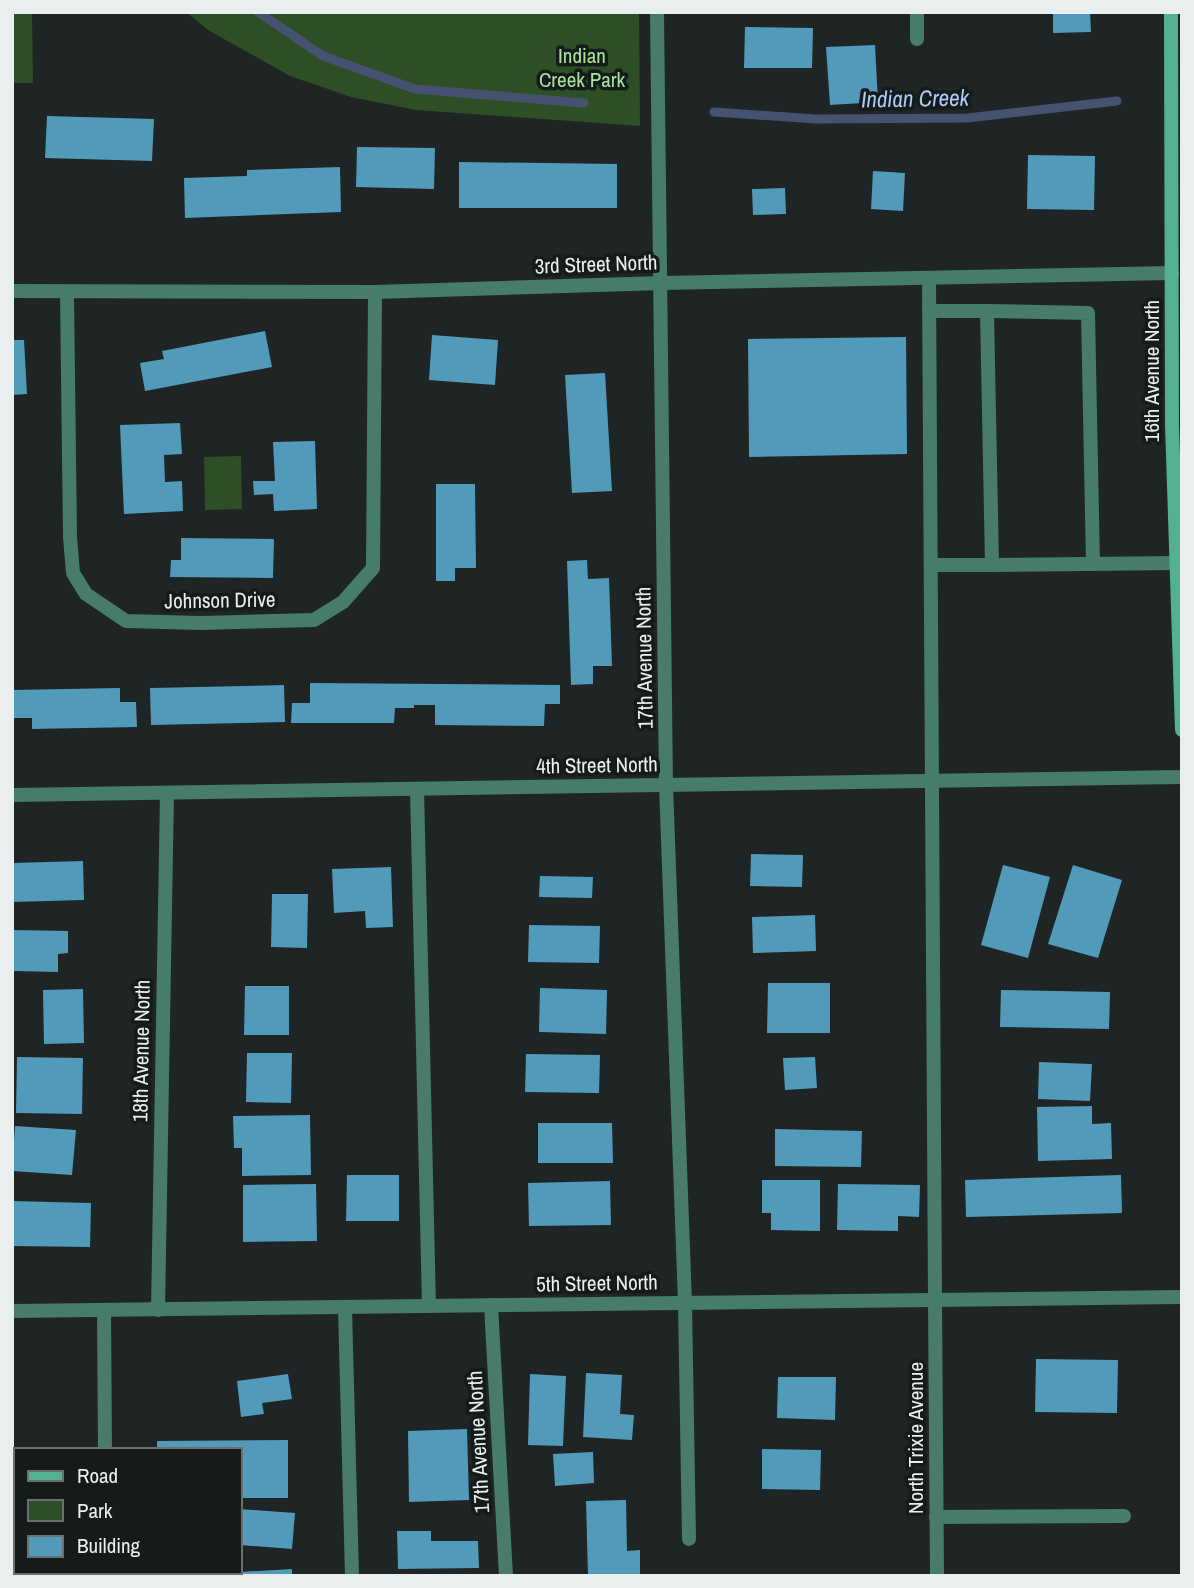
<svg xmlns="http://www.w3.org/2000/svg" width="1194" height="1588" viewBox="0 0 1194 1588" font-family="'Archivo Narrow',sans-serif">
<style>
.green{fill:#2e4e26}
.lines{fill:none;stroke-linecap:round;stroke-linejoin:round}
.stream{stroke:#465370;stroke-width:9}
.building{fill:#529aba}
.service{stroke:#467c69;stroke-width:14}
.minor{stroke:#467c69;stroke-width:14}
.tertiary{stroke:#467c69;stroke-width:14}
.secondary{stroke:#53b092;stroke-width:14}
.labels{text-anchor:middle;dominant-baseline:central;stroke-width:7;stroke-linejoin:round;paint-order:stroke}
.park-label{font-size:21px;fill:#a8e399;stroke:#151b1b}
.street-label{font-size:21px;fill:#eaeeee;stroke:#151b1b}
.water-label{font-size:23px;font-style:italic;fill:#adc9f5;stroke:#151b1b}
</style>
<rect width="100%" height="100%" fill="#1f2424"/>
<!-- green -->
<g class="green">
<polygon points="12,12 32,12 33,83 12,83"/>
<polygon points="186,12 639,12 640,126 416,110 351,97 290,76 208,30"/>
<polygon points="241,456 242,509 205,510 204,457"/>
</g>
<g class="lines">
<!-- stream -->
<g class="stream">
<polyline points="258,12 323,56 415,89 584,103"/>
<polyline points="714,112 816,119 967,118 1117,101"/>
</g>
</g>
<!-- building -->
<g class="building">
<polygon points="1053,12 1090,12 1091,32 1053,33"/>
<polygon points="745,27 813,28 812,68 744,68"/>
<polygon points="875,45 878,102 830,105 826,47"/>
<polygon points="47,116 154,119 152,161 45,158"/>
<polygon points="357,147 435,148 434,189 356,187"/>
<polygon points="1028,155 1095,156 1094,210 1027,209"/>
<polygon points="459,162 617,164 617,208 459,208"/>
<polygon points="340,167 341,212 185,218 184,178 247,176 247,170"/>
<polygon points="873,171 905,173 903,211 871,209"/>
<polygon points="785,188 786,214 753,215 752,189"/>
<polygon points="265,331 272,367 145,391 140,363 164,359 162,351"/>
<polygon points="432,335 498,340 495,385 429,380"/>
<polygon points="906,337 907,454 749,457 748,339"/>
<polygon points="12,340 24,340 27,394 12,395"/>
<polygon points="605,373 612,491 572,493 565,375"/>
<polygon points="180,423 182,454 164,455 165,482 182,481 183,511 124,514 120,425"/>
<polygon points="315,441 317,509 274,511 273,494 254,495 253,481 275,481 273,442"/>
<polygon points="436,484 475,484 476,568 455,568 455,581 436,581"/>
<polygon points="181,538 274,539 273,578 170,577 171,560 181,560"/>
<polygon points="587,560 588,579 609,578 612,666 593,666 593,684 571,685 567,561"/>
<polygon points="310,683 560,685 560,704 545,704 544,726 435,725 435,705 414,705 414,708 395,708 394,723 291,723 292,703 310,703"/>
<polygon points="284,685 285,722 151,725 150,688"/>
<polygon points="120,688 120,702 136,702 137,727 32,729 32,718 14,718 13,690"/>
<polygon points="751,854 803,855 802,887 750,886"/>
<polygon points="83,861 84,900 12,902 12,863"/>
<polygon points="1003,865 1050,877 1028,958 981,945"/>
<polygon points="1073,865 1122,880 1098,958 1048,944"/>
<polygon points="391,867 393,927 366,928 365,911 334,913 332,869"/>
<polygon points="540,876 593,877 592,898 539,897"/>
<polygon points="272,894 308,894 307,948 271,947"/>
<polygon points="815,915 816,951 753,953 752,917"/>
<polygon points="529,925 600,926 599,963 528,962"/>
<polygon points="12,930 68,931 68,953 58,954 58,972 12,971"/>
<polygon points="768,983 830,983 830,1033 767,1033"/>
<polygon points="245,986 289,986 289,1035 244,1035"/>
<polygon points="540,988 607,990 606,1034 539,1032"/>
<polygon points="83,989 84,1043 44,1044 43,990"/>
<polygon points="1001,990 1110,992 1109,1029 1000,1027"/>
<polygon points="247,1053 292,1053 291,1103 246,1102"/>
<polygon points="526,1054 600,1055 599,1093 525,1092"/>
<polygon points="17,1057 83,1058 82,1114 16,1113"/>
<polygon points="815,1057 817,1088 785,1090 783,1058"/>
<polygon points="1039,1062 1092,1064 1090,1101 1038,1099"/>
<polygon points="1092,1106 1092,1124 1111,1123 1112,1159 1038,1161 1037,1107"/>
<polygon points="310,1115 311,1175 242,1176 242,1148 234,1148 233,1116"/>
<polygon points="538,1123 612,1123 613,1163 538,1163"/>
<polygon points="15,1126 76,1130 72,1175 12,1171"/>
<polygon points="775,1129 862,1131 861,1167 775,1166"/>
<polygon points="347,1175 399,1175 399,1221 346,1221"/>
<polygon points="1121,1175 1122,1213 966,1217 965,1180"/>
<polygon points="762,1180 820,1180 820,1231 771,1230 771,1213 762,1213"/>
<polygon points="610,1181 611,1225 529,1226 528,1183"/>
<polygon points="316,1184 317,1241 243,1242 243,1185"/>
<polygon points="838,1184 920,1185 919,1217 898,1216 898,1231 837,1230"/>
<polygon points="12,1201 91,1203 90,1247 12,1246"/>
<polygon points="1036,1359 1118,1360 1117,1413 1035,1412"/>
<polygon points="586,1373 622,1375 620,1414 634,1415 632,1440 583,1437"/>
<polygon points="288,1374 292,1399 262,1403 264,1414 241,1417 237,1381"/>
<polygon points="530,1374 566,1376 563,1446 528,1445"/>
<polygon points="778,1377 836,1377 835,1420 777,1418"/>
<polygon points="467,1429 469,1500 409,1502 408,1431"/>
<polygon points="288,1440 288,1498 240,1498 240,1450 157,1450 157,1441"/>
<polygon points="762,1449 821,1450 820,1490 762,1489"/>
<polygon points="593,1452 594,1483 555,1486 553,1454"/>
<rect x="12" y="1479" width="4" height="74"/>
<polygon points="626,1500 627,1551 640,1550 640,1576 588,1576 586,1501"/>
<polygon points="240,1509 295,1513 292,1549 240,1545"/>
<polygon points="397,1531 431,1531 431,1541 478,1541 479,1568 398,1569"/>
<polygon points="292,1569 292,1576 203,1576 203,1574"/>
</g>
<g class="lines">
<!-- service -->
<g class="service">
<polyline points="917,39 917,12"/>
<polyline points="929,278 935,1300"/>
<polyline points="929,311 987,311 992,565 1177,563"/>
<polyline points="987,311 1088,313 1093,564"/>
<polyline points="931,565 992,565"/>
<polyline points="417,789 429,1306"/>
<polyline points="685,1303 689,1539"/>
<polyline points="936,1517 1124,1516"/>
</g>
<!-- minor -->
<g class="minor">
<polyline points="657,12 666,785 685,1303"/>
<polyline points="67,293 70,537 73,573 86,594 126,621 201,623 314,620 343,602 373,568 375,292"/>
<polyline points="12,795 1182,777"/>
<polyline points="935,1300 937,1576"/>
<polyline points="491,1305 506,1576"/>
<polyline points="345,1308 352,1576"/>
<polyline points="104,1310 105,1450"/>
<polyline points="158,1310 167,793"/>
<polyline points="12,1311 1182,1297"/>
<polyline points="107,1572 107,1576"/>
</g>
<!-- tertiary -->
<polyline class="tertiary" points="12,291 375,292 662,283 1172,273"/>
<!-- secondary -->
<polyline class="secondary" points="1171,12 1172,425 1182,730"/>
</g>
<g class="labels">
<!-- park labels -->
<g class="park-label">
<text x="582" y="55">Indian<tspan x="582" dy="24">Creek Park</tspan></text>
</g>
<!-- street labels -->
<g class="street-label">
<text transform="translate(596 264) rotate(-2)">3rd Street North</text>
<text transform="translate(1151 371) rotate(-90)">16th Avenue North</text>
<text transform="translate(220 600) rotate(-1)">Johnson Drive</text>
<text transform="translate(644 658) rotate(-91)">17th Avenue North</text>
<text transform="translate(597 765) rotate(-1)">4th Street North</text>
<text transform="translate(141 1051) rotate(-89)">18th Avenue North</text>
<text transform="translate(597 1283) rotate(-1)">5th Street North</text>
<text transform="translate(915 1438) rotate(-90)">North Trixie Avenue</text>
<text transform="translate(478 1442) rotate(-93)">17th Avenue North</text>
</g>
<!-- water labels -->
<g class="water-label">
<text transform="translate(915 98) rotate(-1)">Indian Creek</text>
</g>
</g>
<!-- border -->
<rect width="1194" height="1588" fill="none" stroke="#eaeeee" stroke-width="28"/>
<!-- legend -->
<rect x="14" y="1448" width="228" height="126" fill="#151b1b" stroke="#6a6f6f" stroke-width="2"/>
<rect x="28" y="1471" width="35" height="10" fill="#53b092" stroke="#6a6f6f" stroke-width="2"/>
<text x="77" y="1483" font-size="21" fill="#eaeeee">Road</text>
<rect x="28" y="1500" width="35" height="21" fill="#2e4e26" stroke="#6a6f6f" stroke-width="2"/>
<text x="77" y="1518" font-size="21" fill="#eaeeee">Park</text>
<rect x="28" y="1536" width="35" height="21" fill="#529aba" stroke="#6a6f6f" stroke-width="2"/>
<text x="77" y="1553" font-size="21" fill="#eaeeee">Building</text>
</svg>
